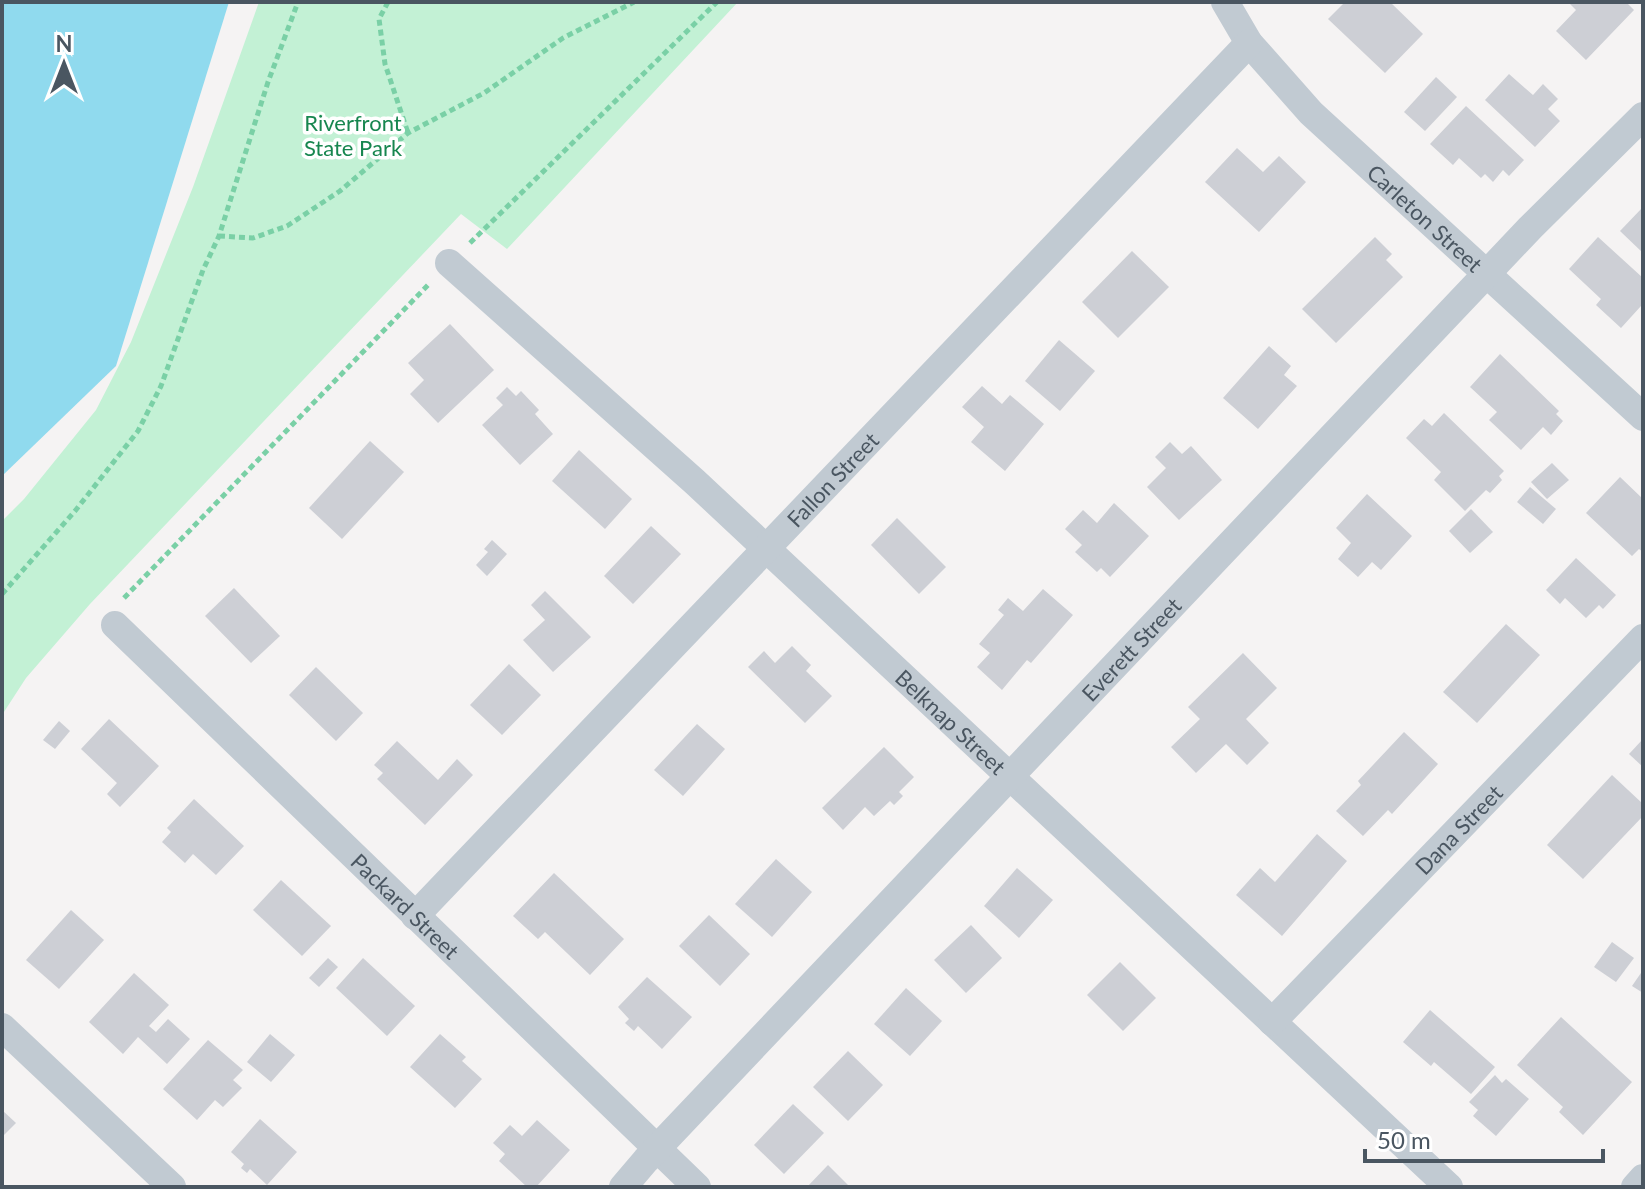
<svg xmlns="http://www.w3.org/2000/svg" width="1645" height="1189" viewBox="0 0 1645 1189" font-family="Lato,sans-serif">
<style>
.green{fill:#c3f1d5}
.water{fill:#90daee}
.building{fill:#cdcfd5}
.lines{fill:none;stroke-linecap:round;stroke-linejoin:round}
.path{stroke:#7ad0a6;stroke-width:5;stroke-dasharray:6 4;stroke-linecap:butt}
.minor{stroke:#c1cad2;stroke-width:28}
.labels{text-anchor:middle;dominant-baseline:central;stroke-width:7;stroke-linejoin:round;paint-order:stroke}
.park-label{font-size:22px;fill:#17864f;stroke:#fff}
.street-label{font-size:22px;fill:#4a5661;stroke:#fff}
</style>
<rect width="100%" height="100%" fill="#f5f3f3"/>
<!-- green -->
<polygon class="green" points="259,2 738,2 507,249 461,214 90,604 26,678 2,715 2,521 24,499 96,410 131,342 193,187"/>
<!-- water -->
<polygon class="water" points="2,2 229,2 116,366 2,476"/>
<!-- building -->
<g class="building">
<polygon points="1345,2 1390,2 1423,34 1385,73 1328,19"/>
<polygon points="1568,2 1626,2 1634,10 1586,60 1556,31 1576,10"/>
<polygon points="1509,74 1533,95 1543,84 1558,99 1548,109 1560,121 1535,147 1485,100"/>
<polygon points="1436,77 1457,97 1425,131 1404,112"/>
<polygon points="1466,106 1524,160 1509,176 1503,170 1493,182 1485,174 1481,178 1459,158 1453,165 1430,144"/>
<polygon points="1237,148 1263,172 1279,156 1306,182 1259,232 1205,182"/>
<polygon points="1643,207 1643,253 1620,231"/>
<polygon points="1375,237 1392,254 1386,260 1403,277 1336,343 1302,309"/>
<polygon points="1598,237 1643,278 1643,308 1641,306 1621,328 1596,305 1601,299 1569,269"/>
<polygon points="1132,251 1169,287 1118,338 1082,302"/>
<polygon points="450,324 494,370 438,423 410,394 424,380 408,363"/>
<polygon points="1059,340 1095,371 1060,411 1025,381"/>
<polygon points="1269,346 1291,366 1284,375 1297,386 1258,429 1223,398"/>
<polygon points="1500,354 1559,411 1556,414 1563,421 1551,435 1543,427 1521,450 1489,420 1497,412 1470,387"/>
<polygon points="982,386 1002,404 1010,395 1044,424 1005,471 971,442 984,427 962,407"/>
<polygon points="507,387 516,396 521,391 539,410 535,414 553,434 520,465 482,425 503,405 496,398"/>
<polygon points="1444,413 1504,471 1499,476 1502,480 1490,493 1486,490 1465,511 1434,480 1441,472 1406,438 1424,419 1432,426"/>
<polygon points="370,441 404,472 342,539 309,508"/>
<polygon points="1170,442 1182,454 1191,446 1222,480 1179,520 1147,487 1166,468 1155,457"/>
<polygon points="579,450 632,499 605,529 552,481"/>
<polygon points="1552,463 1569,480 1547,499 1531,482"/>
<polygon points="1620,477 1643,499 1643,552 1639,549 1632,556 1586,513"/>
<polygon points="1530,487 1556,509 1543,524 1517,502"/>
<polygon points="1367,494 1412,536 1381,570 1372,562 1358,577 1338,559 1351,543 1336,528"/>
<polygon points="1114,503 1149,536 1110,577 1101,568 1097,572 1075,552 1082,545 1065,529 1083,510 1097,523"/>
<polygon points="1471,509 1493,532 1470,553 1449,531"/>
<polygon points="897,518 946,567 919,594 871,545"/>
<polygon points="651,526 681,554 633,604 604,576"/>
<polygon points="492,540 507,554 487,576 476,565 488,552 484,549"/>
<polygon points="1576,558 1616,595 1603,609 1599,605 1586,618 1565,598 1560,604 1546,590"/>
<polygon points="234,588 280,636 251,663 205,616"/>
<polygon points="1043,589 1073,615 1031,663 1027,660 1002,690 977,667 990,653 979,644 1004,615 998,610 1008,598 1023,611"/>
<polygon points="545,591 591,637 553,672 523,640 545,620 531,605"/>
<polygon points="1506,624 1540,655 1477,723 1443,692"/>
<polygon points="792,646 811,665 806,671 832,696 805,723 748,667 764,651 775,663"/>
<polygon points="1243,653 1277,688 1246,719 1269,743 1247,765 1226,744 1196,773 1171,747 1200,719 1188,707"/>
<polygon points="509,664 541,695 502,735 470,705"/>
<polygon points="316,667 363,713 336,741 289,695"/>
<polygon points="109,719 159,766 120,807 107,794 117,783 81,749"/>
<polygon points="59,721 70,731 55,749 43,740"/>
<polygon points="697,724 725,749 683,796 654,770"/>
<polygon points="1404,732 1438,764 1392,814 1388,810 1363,836 1336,811 1361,785 1358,781"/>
<polygon points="1643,739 1643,767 1629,754"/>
<polygon points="397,741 438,780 457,759 473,775 425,825 377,779 383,773 374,765"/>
<polygon points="884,747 914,777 899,792 903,796 894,805 890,801 874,816 865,807 843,830 822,808"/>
<polygon points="1612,775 1643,804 1643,816 1583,879 1547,845"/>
<polygon points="194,799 244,846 216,875 193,854 185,863 162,842 171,832 167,828"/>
<polygon points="1317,834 1347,861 1282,936 1236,895 1260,868 1275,882"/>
<polygon points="776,859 812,892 772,937 735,904"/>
<polygon points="1017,868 1053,900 1019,938 984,906"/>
<polygon points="554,873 624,939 590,975 545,932 538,939 513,916"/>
<polygon points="281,880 331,926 302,956 253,910"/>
<polygon points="71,910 104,940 59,989 26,960"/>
<polygon points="709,915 750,954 720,986 679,946"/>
<polygon points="971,925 1002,958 966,993 934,960"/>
<polygon points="1612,942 1634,958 1616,982 1594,967"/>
<polygon points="328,958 338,967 319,987 309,978"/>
<polygon points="363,958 415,1006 387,1036 336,988"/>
<polygon points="1120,962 1156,998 1123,1031 1087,995"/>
<polygon points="1643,970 1643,993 1632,986"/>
<polygon points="134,973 169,1005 149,1026 156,1032 168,1019 190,1039 167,1064 138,1037 123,1054 89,1022"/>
<polygon points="647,977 692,1017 662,1049 638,1026 634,1031 625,1023 629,1019 618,1007"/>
<polygon points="906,988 942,1021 910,1056 874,1024"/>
<polygon points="1430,1010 1495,1067 1471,1094 1434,1062 1431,1066 1403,1042"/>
<polygon points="1561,1017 1632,1082 1583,1135 1559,1112 1563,1107 1517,1065"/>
<polygon points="270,1034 295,1055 271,1082 247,1062"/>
<polygon points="440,1034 466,1057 462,1061 482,1079 455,1108 410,1067"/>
<polygon points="208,1040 243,1070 233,1080 242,1088 223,1107 215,1100 197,1120 163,1089"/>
<polygon points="848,1051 883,1085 848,1121 813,1087"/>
<polygon points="1495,1075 1502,1083 1506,1079 1529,1099 1496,1136 1473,1116 1478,1110 1469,1102"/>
<polygon points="793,1104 824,1133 784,1174 754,1145"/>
<polygon points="2,1110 16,1123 2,1137"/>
<polygon points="260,1119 297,1152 267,1185 250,1169 247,1173 241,1168 244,1164 231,1152"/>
<polygon points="537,1120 570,1150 536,1187 527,1187 499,1161 505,1154 493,1143 510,1125 522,1136"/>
<polygon points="828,1165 850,1187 807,1187"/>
</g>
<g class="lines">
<!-- path -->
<g class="path">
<polyline points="388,2 379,19 385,64 408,133"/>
<polyline points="219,236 253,238 287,226 340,191 408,133 484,93 563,38 634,2"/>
<polyline points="470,243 717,2"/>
<polyline points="2,594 75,511 138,431 161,386 203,270 219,236 268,82 298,2"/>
<polyline points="124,598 429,284"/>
</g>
<!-- minor -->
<g class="minor">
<path id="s1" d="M1225,2L1249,43L1311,113L1643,417"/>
<path id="s2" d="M449,263L695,482L1449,1187"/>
<path id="s3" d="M115,625L697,1187"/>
<path id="s4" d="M415,916L1249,43"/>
<path id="s5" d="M1272,1022L1643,638"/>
<polyline points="2,1027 172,1187"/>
<path id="s6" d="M623,1187L646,1160L1530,228L1643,116"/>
<polyline points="1635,1187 1643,1178"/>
</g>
</g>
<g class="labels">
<!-- park labels -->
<g class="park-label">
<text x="353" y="122">Riverfront<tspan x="353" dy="25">State Park</tspan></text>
</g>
<!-- street labels -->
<g class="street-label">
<text stroke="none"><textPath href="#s1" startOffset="296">Carleton Street</textPath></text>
<text stroke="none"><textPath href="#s4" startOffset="604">Fallon Street</textPath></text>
<text stroke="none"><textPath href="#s6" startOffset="740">Everett Street</textPath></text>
<text stroke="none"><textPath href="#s2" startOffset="680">Belknap Street</textPath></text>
<text stroke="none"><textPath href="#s5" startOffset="268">Dana Street</textPath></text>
<text stroke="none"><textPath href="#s3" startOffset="404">Packard Street</textPath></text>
</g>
</g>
<!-- border -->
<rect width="1645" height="1189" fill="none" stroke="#4a5661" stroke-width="8"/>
<!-- north arrow -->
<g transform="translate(64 64)" stroke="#ffffff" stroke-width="6" paint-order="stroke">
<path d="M0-6L14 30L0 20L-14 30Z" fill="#4a5661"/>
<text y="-12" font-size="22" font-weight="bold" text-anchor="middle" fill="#4a5661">N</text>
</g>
<!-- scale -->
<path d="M1365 1149v12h238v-12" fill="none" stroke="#4a5661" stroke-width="4"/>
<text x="1377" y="1149" font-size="24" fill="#4a5661" stroke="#ffffff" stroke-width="6" paint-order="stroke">50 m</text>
</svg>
